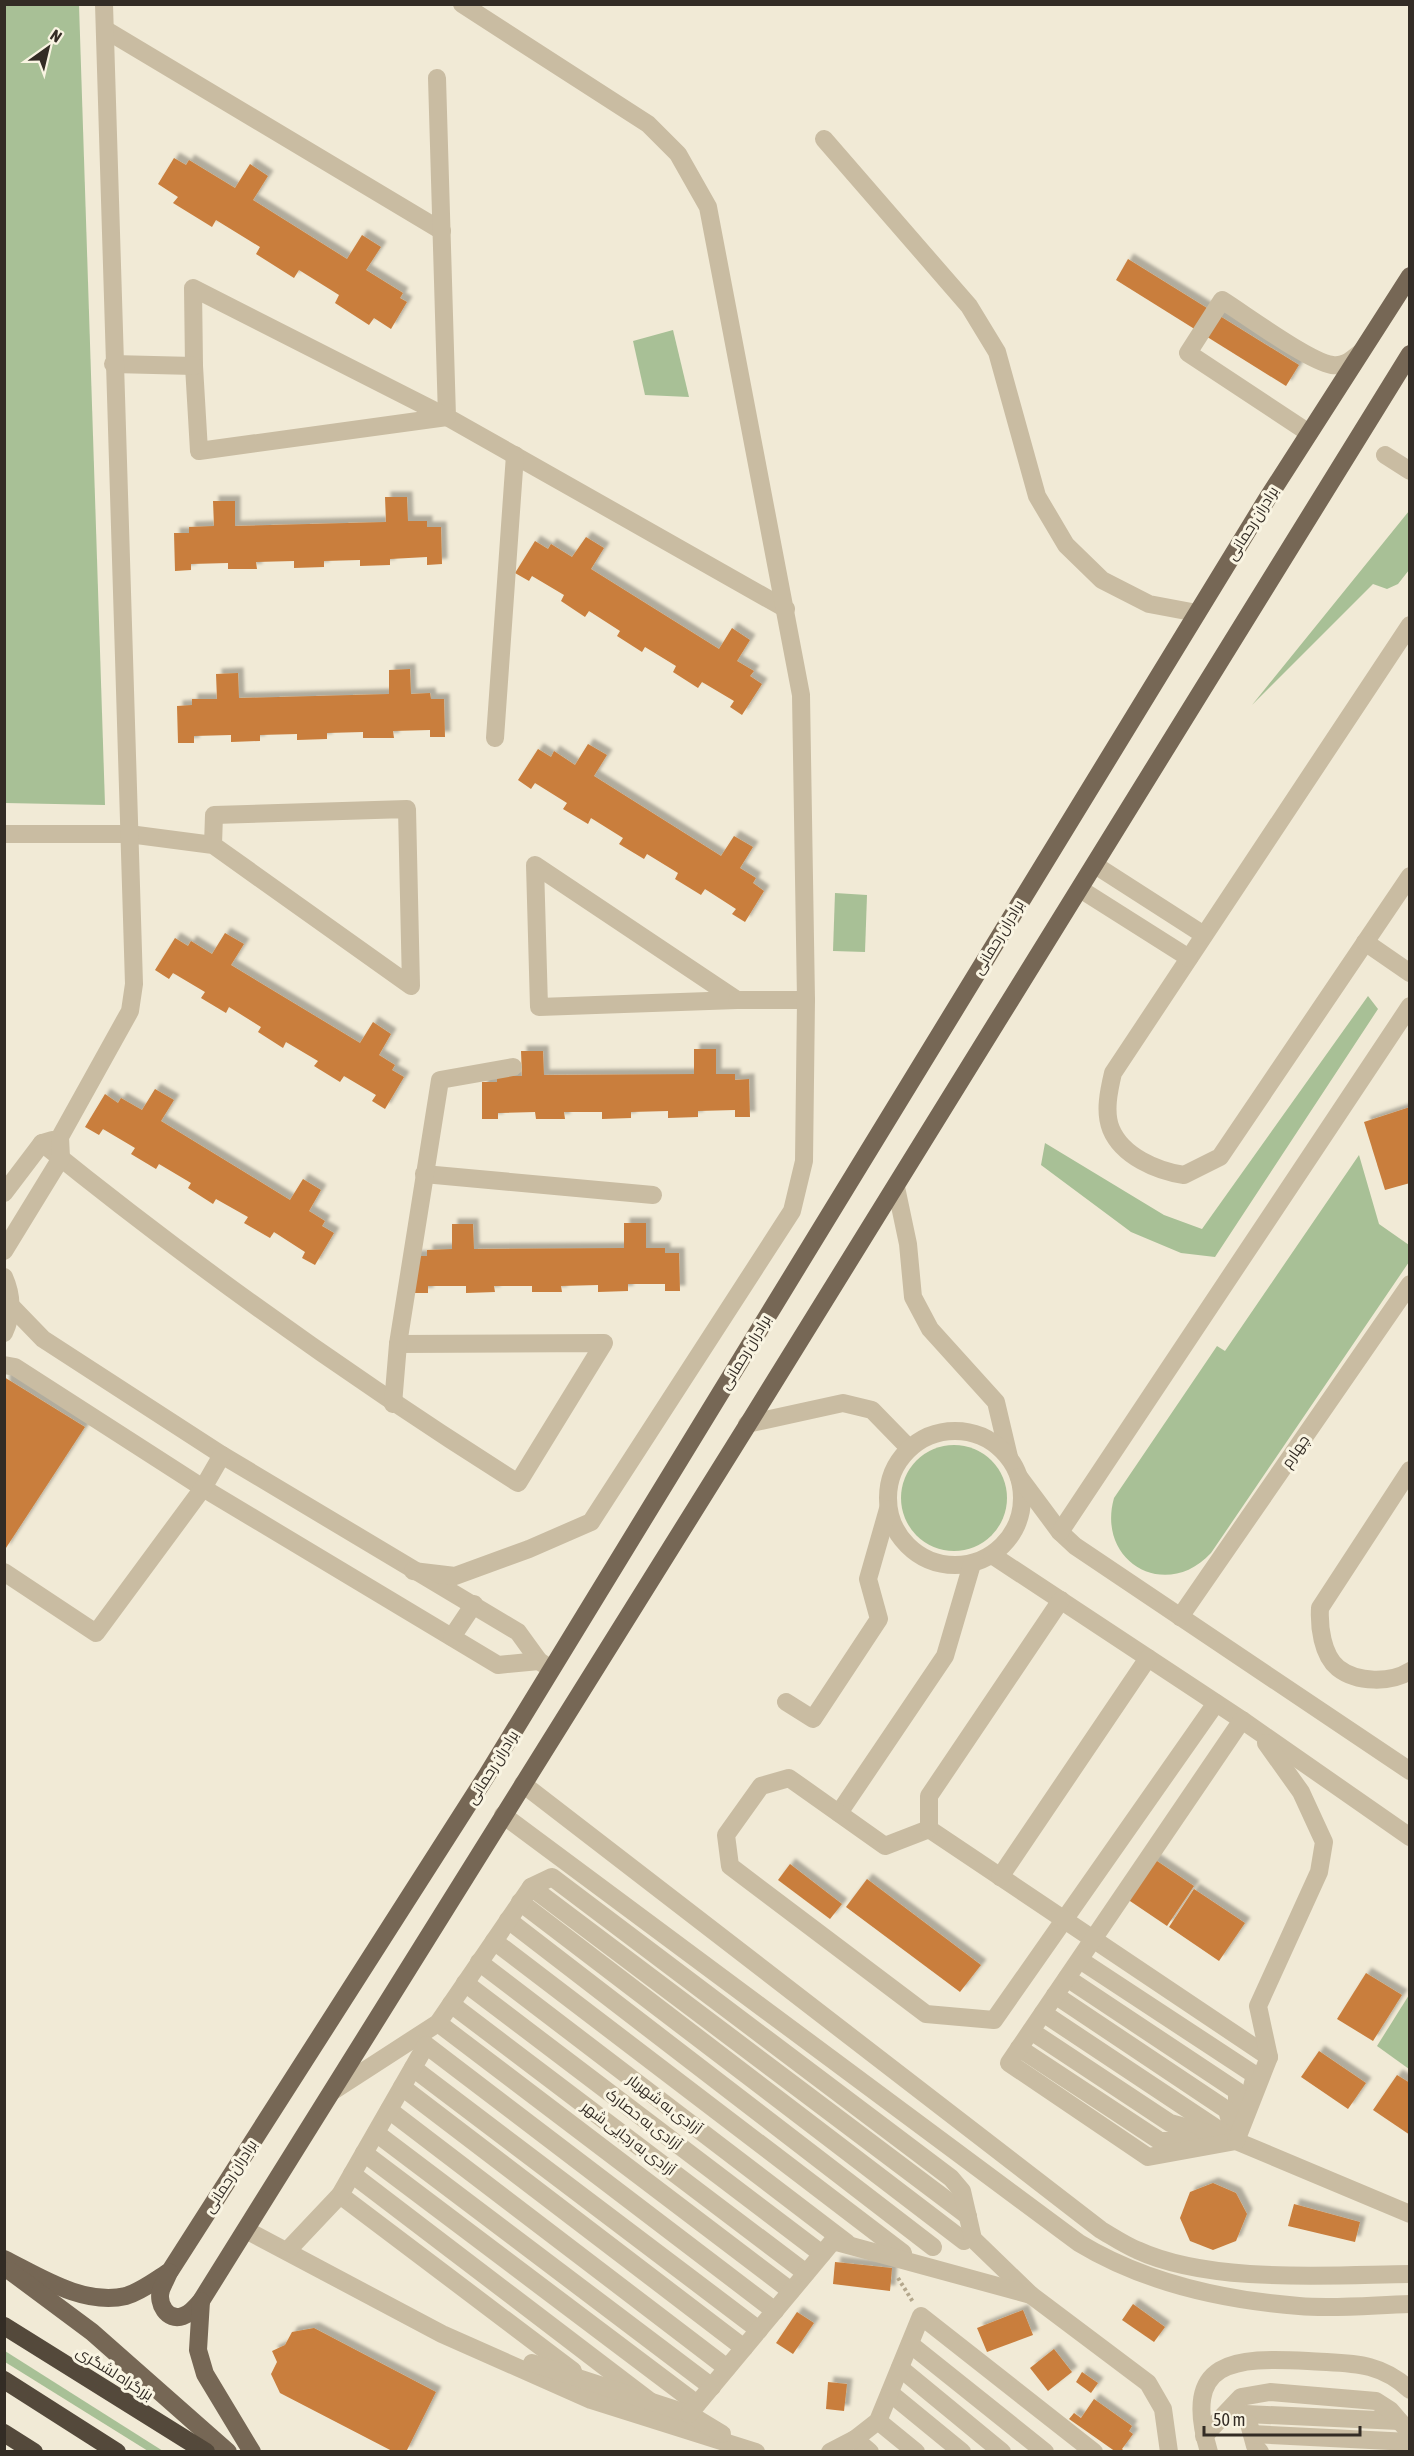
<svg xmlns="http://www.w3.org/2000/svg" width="1414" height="2456" viewBox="0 0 1414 2456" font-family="'Asap Condensed',Cairo,sans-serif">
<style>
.green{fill:#a8c096}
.building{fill:#c97e3c;filter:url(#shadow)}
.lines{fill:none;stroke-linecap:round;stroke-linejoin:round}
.path{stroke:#b4a78c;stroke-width:4;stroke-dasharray:3 3;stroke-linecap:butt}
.minor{stroke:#c9bca2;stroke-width:18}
.major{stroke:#766755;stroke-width:18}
.highway{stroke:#54493b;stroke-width:18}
.labels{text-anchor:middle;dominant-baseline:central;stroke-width:6;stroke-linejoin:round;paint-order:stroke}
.street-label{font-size:15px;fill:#332c25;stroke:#f9f4e2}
</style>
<defs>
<filter id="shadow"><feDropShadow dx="5.5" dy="-5.5" stdDeviation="1.5" flood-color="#0004"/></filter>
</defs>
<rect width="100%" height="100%" fill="#f1ead6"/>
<!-- green -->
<g class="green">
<polygon points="5,4 79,5 105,805 5,803"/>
<polygon points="673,330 689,397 645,395 633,341"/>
<polygon points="1409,511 1409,570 1398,584 1387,589 1373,584 1252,705"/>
<polygon points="835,893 867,895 865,952 833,951"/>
<polygon points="1368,996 1378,1009 1215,1257 1181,1253 1131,1232 1041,1165 1045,1143 1164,1215 1202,1229"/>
<path d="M1359,1155L1379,1224L1409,1245V1262L1211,1553C1166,1602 1096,1562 1114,1498L1217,1346L1225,1351Z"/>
<circle cx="954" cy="1498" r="53"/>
<polygon points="1409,1995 1409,2069 1377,2046"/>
<polygon points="5,2351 163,2451 148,2451 5,2362"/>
</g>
<!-- building -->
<g class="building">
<polygon points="174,158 186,165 189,160 235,188 250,164 268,176 253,200 347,259 362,235 381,247 366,270 403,293 400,298 407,302 391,329 374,318 369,325 335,303 339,295 299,270 294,278 256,254 260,247 216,220 212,227 173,203 178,197 158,184"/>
<polygon points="1128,259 1299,365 1286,386 1116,280"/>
<polygon points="385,497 407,497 408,521 427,521 427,527 441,527 442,564 427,565 427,557 390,559 390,565 360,566 360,560 324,561 324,567 294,568 294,561 256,562 257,569 228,569 228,563 191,564 191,570 175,571 174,533 189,533 189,527 214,526 213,501 235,501 235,526 386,522"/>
<polygon points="586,537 604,548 591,569 719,649 732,628 750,640 737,661 754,671 750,676 762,684 742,715 730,707 734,701 702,682 698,688 673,672 676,666 645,647 642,652 617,636 620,631 589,611 585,617 561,601 564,595 532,576 529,581 515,573 535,541 548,549 551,544 572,557"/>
<polygon points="410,669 411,694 430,693 431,699 444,699 445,737 430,737 430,730 393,731 394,738 363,738 363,732 327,733 327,739 297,740 297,734 260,735 260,741 231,742 231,735 194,736 194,743 178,743 177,706 192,705 192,699 217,699 216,674 238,673 239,698 389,694 389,670"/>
<polygon points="588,744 607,755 594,776 721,856 734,836 753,847 740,868 756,878 753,883 764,891 745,922 732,914 736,909 705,889 701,895 675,879 678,873 647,854 644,859 619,844 623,838 591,818 588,824 563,809 567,803 535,783 531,789 518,780 538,749 551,757 554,751 575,765"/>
<polygon points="225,933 244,944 231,965 360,1043 373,1022 391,1034 379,1055 395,1065 392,1070 404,1077 385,1109 372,1101 376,1095 344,1076 340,1082 314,1066 318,1061 286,1042 283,1048 258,1032 261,1027 229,1007 226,1013 201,998 205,992 173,973 169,979 155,970 175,938 188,946 191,941 212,954"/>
<polygon points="694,1049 716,1049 716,1074 735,1074 735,1080 749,1079 750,1117 735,1117 735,1110 698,1111 698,1117 668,1118 668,1111 631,1112 631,1118 602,1119 602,1112 564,1112 565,1119 536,1119 535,1112 498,1113 498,1119 482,1119 482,1082 497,1082 497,1076 522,1076 521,1051 543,1051 544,1075 694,1074"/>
<polygon points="155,1089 174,1100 161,1121 290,1200 303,1179 321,1190 309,1211 325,1221 322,1226 334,1233 315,1265 302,1258 305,1252 274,1232 270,1238 244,1223 248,1217 216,1199 213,1204 188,1188 191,1183 159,1164 156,1169 131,1154 135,1148 103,1129 99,1135 85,1127 105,1094 118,1103 121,1098 142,1110"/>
<polygon points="1410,1107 1410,1183 1385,1190 1364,1122"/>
<polygon points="624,1223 646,1223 646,1248 665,1248 665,1253 679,1253 680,1291 665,1291 665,1284 628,1284 628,1291 598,1292 598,1285 561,1286 562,1292 532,1292 532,1286 494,1286 495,1292 466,1293 466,1286 428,1286 428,1293 412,1293 412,1256 427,1256 427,1250 452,1249 452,1224 473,1224 474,1249 624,1248"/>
<polygon points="4,1377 85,1427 4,1551"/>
<polygon points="1154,1859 1194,1886 1167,1926 1127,1899"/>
<polygon points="790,1864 842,1904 830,1919 778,1880"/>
<polygon points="867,1879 981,1965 960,1992 846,1907"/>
<polygon points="1194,1889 1245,1923 1219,1961 1169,1927"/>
<polygon points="1366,1973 1402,1995 1373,2041 1337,2019"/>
<polygon points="1319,2051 1366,2083 1348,2109 1301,2077"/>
<polygon points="1397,2075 1410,2083 1410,2135 1373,2110"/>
<polygon points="1213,2183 1236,2193 1247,2214 1236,2241 1213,2250 1190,2241 1180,2218 1190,2192"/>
<polygon points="1294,2204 1360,2222 1355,2242 1288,2226"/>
<polygon points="835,2262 892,2268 890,2291 833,2284"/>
<polygon points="1133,2304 1165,2327 1154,2342 1122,2320"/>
<polygon points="1023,2310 1033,2335 987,2352 977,2328"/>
<polygon points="797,2312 814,2323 793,2354 776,2343"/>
<polygon points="314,2328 436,2392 406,2452 394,2452 280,2393 271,2374 277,2362 272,2351 285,2345 292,2332"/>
<polygon points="1054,2349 1072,2372 1048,2391 1030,2368"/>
<polygon points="1082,2372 1098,2383 1091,2393 1076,2382"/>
<polygon points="828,2382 847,2384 844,2411 826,2409"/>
<polygon points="1094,2399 1132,2426 1129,2431 1133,2434 1122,2449 1125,2452 1116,2452 1069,2419 1074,2413 1081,2418"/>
</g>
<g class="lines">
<!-- path -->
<polyline class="path" points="898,2278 913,2302"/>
<!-- minor -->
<g class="minor">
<polyline points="106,30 442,231"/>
<polyline points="437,78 447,417 786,609"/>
<polyline points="824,139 969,306 997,352 1037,496 1066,545 1102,580 1149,604 1197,613"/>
<polygon points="193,288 447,417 199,451 194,366"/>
<polyline points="113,364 194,366"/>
<path d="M1309,433L1188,353L1222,300C1246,315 1308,361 1332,365C1345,367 1352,359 1361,352"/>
<polyline points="1385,455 1410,471"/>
<path d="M1410,625L1113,1073C1109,1090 1104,1112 1111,1129C1122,1156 1157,1171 1184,1175L1220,1157L1410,876"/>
<polyline points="495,738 515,455"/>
<polyline points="4,834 129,834 213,845 411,986 407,809 214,815 213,845"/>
<polygon points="535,865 737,1000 539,1007"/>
<polyline points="1095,865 1204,935"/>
<polyline points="1080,889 1189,958"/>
<polyline points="1365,942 1410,973"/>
<polyline points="737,1000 806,1000"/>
<path d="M42,1143C194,1266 353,1379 518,1483L604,1343L398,1344"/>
<polyline points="424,1174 653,1195"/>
<polyline points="896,1187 908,1244 913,1297 930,1329 996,1402 1009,1457"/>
<polyline points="4,1193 42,1143 52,1140"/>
<polyline points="4,1251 61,1158 60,1137 130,1011 134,984 104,4"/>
<path d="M4,1277C13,1297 13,1314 4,1333"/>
<polyline points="12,1307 43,1339 222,1455 518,1632 539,1661 551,1669"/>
<polyline points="4,1365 15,1367 203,1488 498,1665 539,1661"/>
<polyline points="393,1404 398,1344 440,1080 513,1067"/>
<polyline points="747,1424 843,1403 872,1410 909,1448"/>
<circle cx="955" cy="1498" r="67"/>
<path d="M1410,1470L1320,1608C1319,1626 1322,1655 1338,1668C1357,1683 1391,1683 1410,1671"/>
<polyline points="1019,1477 1060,1532 1075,1546 1410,1771"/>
<polyline points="1060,1532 1410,1006"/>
<polyline points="992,1555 1242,1720 1410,1837"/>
<polyline points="413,1571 455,1576 529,1549 591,1522 792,1211 804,1161 806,1000 801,695 708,207 678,154 648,124 462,4"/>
<polyline points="4,1572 96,1633 203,1488 222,1455"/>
<polyline points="1180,1617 1410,1284"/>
<polyline points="452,1637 474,1604"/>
<polyline points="786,1702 813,1719 879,1619 868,1579 888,1509"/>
<path d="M523,1784L1101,2230C1113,2237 1125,2245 1137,2250C1210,2284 1329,2275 1410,2274"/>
<polyline points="839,1813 945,1656 972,1564"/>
<path d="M503,1815L1079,2243C1145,2283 1222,2300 1299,2306C1335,2309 1373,2305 1410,2304"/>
<polyline points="929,1829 885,1846 789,1778 761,1786 726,1835 730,1866 926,2014 994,2020 1216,1703"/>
<polyline points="929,1829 1269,2057"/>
<polyline points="929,1829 929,1796 1061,1600"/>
<polyline points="1000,1877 1148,1658"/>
<polyline points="531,1887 968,2216"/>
<polyline points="520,1902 964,2241"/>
<polyline points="508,1920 933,2247"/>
<polyline points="494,1941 903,2253"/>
<polyline points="1080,1960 1255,2075 1251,2091"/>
<polyline points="479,1962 847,2243"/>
<polyline points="1067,1978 1237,2091 1237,2128"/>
<polyline points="465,1983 822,2254"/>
<polyline points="1055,1995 1227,2110 1232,2128"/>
<polyline points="451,2004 806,2273"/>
<polyline points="1043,2013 1222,2132"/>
<polyline points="438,2023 791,2291"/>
<polyline points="1031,2031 1170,2123 1236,2141 1410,2214"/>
<polyline points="1019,2048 1160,2141 1190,2141"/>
<polyline points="413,2068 759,2330"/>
<polyline points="402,2087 744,2348"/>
<polyline points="333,2091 438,2023 531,1887 552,1877 951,2178 962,2191 973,2239 1031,2295"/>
<polyline points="389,2110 727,2368"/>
<polyline points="376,2133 712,2387"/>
<polyline points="1236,2141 1148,2157 1009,2063 1242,1720"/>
<polyline points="1236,2141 1269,2057 1258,2006 1319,1872 1324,1842 1301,1792 1266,1743"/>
<polyline points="364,2153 697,2404"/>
<polyline points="352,2174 651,2402"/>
<polyline points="340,2195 573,2371"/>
<polyline points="246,2230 442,2334 591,2400 756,2452"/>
<polyline points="288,2250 340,2195 426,2045 775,2311"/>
<polyline points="910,2344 1045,2452"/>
<polyline points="532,2363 689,2414 722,2434"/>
<polyline points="900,2368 1002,2452"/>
<polyline points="890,2393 962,2452"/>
<polyline points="689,2414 833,2241 1031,2295 1148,2383 1163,2409 1169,2452"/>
<polyline points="1246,2414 1399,2421"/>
<polyline points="878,2421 916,2452"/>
<polyline points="1249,2424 1255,2446 1260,2452"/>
<polyline points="1252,2434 1410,2442"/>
<polyline points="1204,2436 1241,2397 1270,2392 1376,2401 1390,2410 1410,2433"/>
<polyline points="855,2439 870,2452"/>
<polyline points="830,2452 855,2439 878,2421 921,2316 1094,2452"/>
<path d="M1209,2452C1181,2359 1234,2357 1308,2361C1348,2364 1378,2360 1410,2390"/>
</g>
<!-- major -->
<g class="major">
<path d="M4,2259C40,2277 84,2306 126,2296C142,2291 156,2280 170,2271L487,1775L1267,499L1410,276"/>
<polyline points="10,2271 92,2332 228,2452"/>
<path d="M169,2272C167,2278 163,2284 161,2290C157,2303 167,2322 183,2316C190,2314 196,2307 201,2301C607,1654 1009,1004 1410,354"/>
<polyline points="201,2301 198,2350 205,2374 252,2452"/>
</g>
<!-- highway -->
<g class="highway">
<polyline points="4,2326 206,2452"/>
<polyline points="4,2380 117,2452"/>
<polyline points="4,2433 34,2452"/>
</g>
</g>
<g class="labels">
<!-- street labels -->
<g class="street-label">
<text transform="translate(1252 523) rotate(-58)">برادران رحمانی</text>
<text transform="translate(998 937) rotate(-59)">برادران رحمانی</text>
<text transform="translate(745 1352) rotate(-59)">برادران رحمانی</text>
<text transform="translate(1295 1451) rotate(-55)">چهارم</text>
<text transform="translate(492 1767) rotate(-58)">برادران رحمانی</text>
<text transform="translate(665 2104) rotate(37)">آزادی به شهریار</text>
<text transform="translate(644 2119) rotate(37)">آزادی به حصارک</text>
<text transform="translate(629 2138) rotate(37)">آزادی به رجایی شهر</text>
<text transform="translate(230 2176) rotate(-57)">برادران رحمانی</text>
<text transform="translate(115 2373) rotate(32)">بزرگراه لشگری</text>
</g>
</g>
<!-- border -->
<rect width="1414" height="2456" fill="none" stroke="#332c25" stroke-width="12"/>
<!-- north arrow -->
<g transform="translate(48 48) rotate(34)" stroke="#f9f4e2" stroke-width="4.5" paint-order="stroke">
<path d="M0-4.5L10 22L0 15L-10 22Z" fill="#332c25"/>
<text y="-9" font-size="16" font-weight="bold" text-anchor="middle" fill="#332c25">N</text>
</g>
<!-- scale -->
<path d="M1204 2426v9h156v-9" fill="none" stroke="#332c25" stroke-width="3"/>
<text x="1213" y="2426" font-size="18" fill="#332c25" stroke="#f9f4e2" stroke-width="4.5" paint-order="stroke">50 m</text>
</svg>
